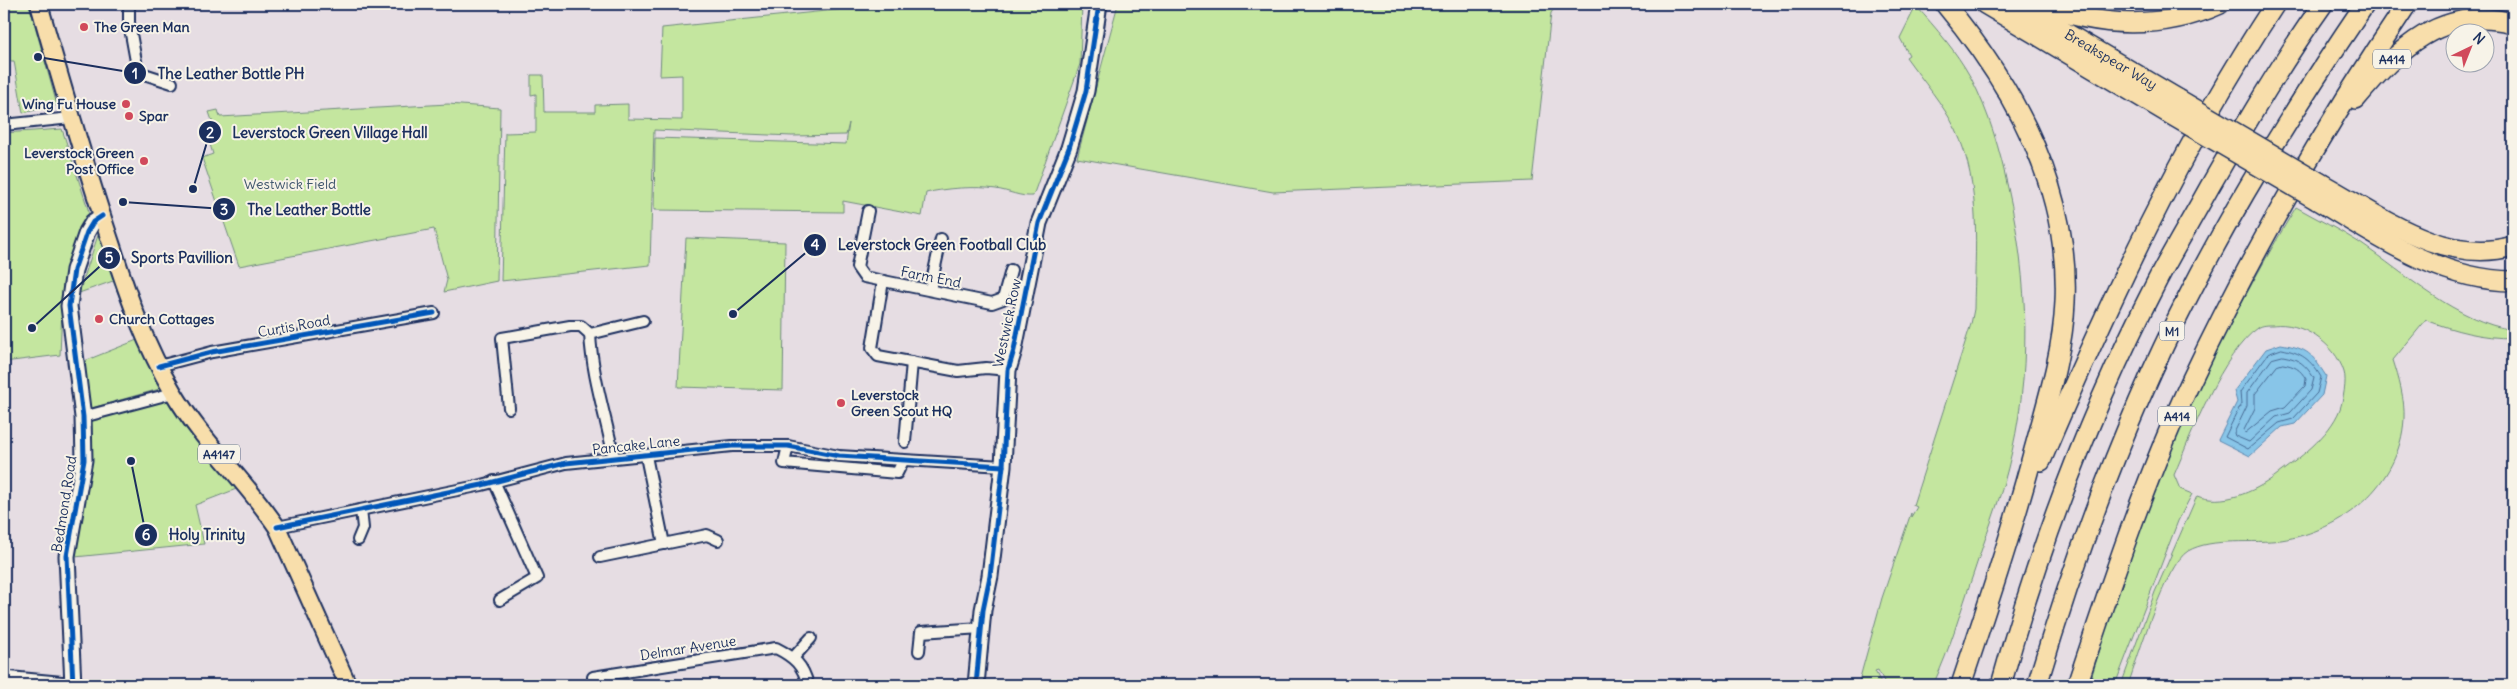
<svg xmlns="http://www.w3.org/2000/svg" width="2517" height="689" viewBox="0 0 2517 689" font-family="Delius,sans-serif">
<style>
.green{fill:#c4e69f;stroke:#708a7e}
.water{fill:#88c5e8;stroke:#5c89b1}
.lines{fill:none;stroke-linecap:round;stroke-linejoin:round}
.shore{stroke:#476b95;stroke-width:1}
.street-casing{stroke:#1b2f5e;stroke-width:14}
.secondary-casing{stroke:#1b2f5e;stroke-width:19}
.primary-casing{stroke:#1b2f5e;stroke-width:20}
.highway-casing{stroke:#1b2f5e;stroke-width:22}
.street{stroke:#f7f3e8;stroke-width:10}
.secondary{stroke:#f7f3e8;stroke-width:15}
.primary{stroke:#f8deab;stroke-width:16}
.highway{stroke:#f8deab;stroke-width:19}
.highway-bridge-casing{stroke:#1b2f5e;stroke-width:22;stroke-linecap:butt}
.highway-bridge{stroke:#f8deab;stroke-width:19}
.cycleway-casing{stroke:#f7f3e8;stroke-width:8}
.cycleway{stroke:#0057b8;stroke-width:5}
.poi-dot{fill:#d1495b;stroke:#f7f3e8;stroke-width:2}
.labels{text-anchor:middle;dominant-baseline:central;stroke-width:4;stroke-linejoin:round;paint-order:stroke}
.shield{fill:#f7f3e8;stroke:#5d6a87;stroke-width:1}
.shield-label{font-size:12px;font-weight:bold;fill:#1b2f5e}
.poi-label{font-size:14px;font-weight:bold;fill:#1b2f5e;stroke:#f7f3e8;text-anchor:start}
.street-label{font-size:14px;fill:#1b2f5e;stroke:#f7f3e8}
.park-label{font-size:14px;fill:#3d546b;stroke:#f7f3e8}
.leader{fill:none;stroke:#1b2f5e;stroke-width:2}
.callout-dot{fill:#1b2f5e;stroke:#f7f3e8;stroke-width:2}
.mark-label{font-size:15px;text-anchor:middle;font-weight:bold;fill:#fff}
.callout-label{font-size:15px;text-anchor:middle;font-weight:bold;fill:#1b2f5e;stroke:#f7f3e8;stroke-width:4;stroke-linejoin:round;paint-order:stroke}
</style>
<rect width="100%" height="100%" fill="#e6dde3"/>
<filter id="ink" filterUnits="userSpaceOnUse"><feTurbulence type="fractalNoise" baseFrequency=".02" numOctaves="2"/><feDisplacementMap in="SourceGraphic" scale="10" xChannelSelector="R" yChannelSelector="G"/><feConvolveMatrix kernelMatrix="1 2 1 2 8 2 1 2 1" color-interpolation-filters="sRGB"/></filter>
<g filter="url(#ink)">
<!-- green -->
<g class="green">
<polygon points="4,4 29,4 57,105 23,113 14,61 4,61"/>
<path d="M865,4H1082L1080,64L1033,196C1020,197 1009,191 996,189C977,186 944,188 926,193L922,216L843,201V212L654,210L655,138L846,144L849,123L846,135L792,136L654,130L650,265L501,281L505,133L536,132V94L531,95V75H543L544,112H595V105L628,104V119L682,120V75L660,76L662,28L864,7Z"/>
<polygon points="1118,4 1557,4 1551,13 1532,181 1273,192 1077,158"/>
<path d="M1916,6C1936,28 1956,51 1971,78C1989,112 2000,151 2008,188C2029,281 2032,376 2008,468C1999,503 1985,538 1974,572C1960,612 1951,647 1933,685H1886L1878,670L1875,671L1882,685H1858L1882,598L1911,513V517L1917,507L1913,505L1971,324L1974,309C1975,249 1982,186 1956,130C1943,104 1923,81 1906,57L1909,55L1900,38Z"/>
<polygon points="448,104 500,108 497,281 444,292 447,280 434,229 239,266 202,158 213,154 207,135 216,132 209,112 218,110 220,117"/>
<polygon points="62,129 89,212 63,284 60,355 4,362 4,133"/>
<path d="M2296,207C2317,219 2340,230 2360,243C2407,275 2456,321 2513,330V338C2482,338 2455,331 2426,320L2393,360C2399,379 2405,399 2404,419C2400,484 2343,531 2281,540C2254,544 2212,537 2188,551C2165,565 2138,657 2128,685H2121L2155,592L2197,496C2222,506 2254,492 2274,477C2298,459 2329,437 2340,409C2343,400 2347,381 2344,372C2335,343 2301,321 2273,325C2268,325 2262,325 2258,328C2222,353 2192,433 2174,475L2180,489L2192,494L2178,521L2115,685H2089C2106,629 2123,571 2144,516C2185,409 2237,305 2296,207Z"/>
<polygon points="99,232 163,388 88,409 82,362 137,340 113,281 79,293"/>
<polygon points="686,238 785,242 783,390 678,387"/>
<polygon points="170,396 239,488 195,505 204,544 75,557 86,461 86,419"/>
</g>
<!-- water -->
<path class="water" d="M2281,344C2309,349 2311,353 2326,376L2322,395L2295,424L2282,427L2250,456L2218,440L2237,402L2234,391L2266,349Z"/>
<g class="lines">
<!-- shore -->
<g class="shore">
<path d="M2282,349C2302,353 2310,359 2321,377L2317,393L2293,419L2279,423L2248,449L2225,437L2241,404L2240,392L2268,354Z"/>
<path d="M2283,356C2299,359 2305,364 2314,378L2311,390L2290,413L2276,417L2249,442L2235,436L2234,433L2247,406V393L2272,359Z"/>
<path d="M2283,364C2295,366 2300,369 2306,379L2305,386L2285,407L2272,411L2245,433L2244,430L2255,408V394L2277,366Z"/>
</g>
<defs>
<g id="street">
<polyline points="129,4 129,23 138,72 172,83"/>
<polyline points="4,125 71,118"/>
<polyline points="868,211 857,267 864,277 992,303 1003,299 1011,270"/>
<polyline points="883,281 872,348 878,356 958,371 986,368 1008,370"/>
<polyline points="930,290 941,239"/>
<path d="M590,334C592,376 606,417 614,458"/>
<polyline points="159,366 212,352 434,313"/>
<polyline points="509,408 502,338 570,326 581,326 590,334 643,321"/>
<polyline points="83,417 173,393"/>
<polyline points="905,442 912,362"/>
<polyline points="788,446 784,463 897,473 903,461"/>
<polyline points="646,456 664,544"/>
<polyline points="494,481 537,578 500,600"/>
<polyline points="277,527 482,485 566,463 732,446 788,446 839,456 1003,466"/>
<polyline points="358,540 363,528 361,510"/>
<polyline points="600,557 707,535 718,540"/>
<polyline points="919,651 921,632 981,628"/>
<polyline points="794,657 811,638"/>
<path d="M595,685L593,677L776,648C794,657 803,665 808,685"/>
</g>
<g id="secondary">
<polyline points="4,679 67,685"/>
<polyline points="73,685 67,556 84,460 83,417 69,306 74,270 87,232 93,222 102,216"/>
<polyline points="976,685 983,610 990,576 1003,466 1008,370 1014,350 1039,223 1069,148 1086,91 1099,4"/>
</g>
<path id="primary" d="M39,4C62,85 85,166 112,246C128,296 146,347 173,392C202,441 245,480 277,527L348,685"/>
<g id="highway">
<path d="M1945,4C2015,88 2070,190 2065,302C2063,352 2047,402 2034,450C2013,529 1987,607 1961,685"/>
<polyline points="1985,4 2168,113"/>
<path id="s1" d="M2017,4L2178,99"/>
<path d="M2041,4C2098,28 2163,30 2220,4"/>
<path d="M2356,99C2398,49 2442,5 2513,23"/>
<path d="M2324,185C2380,216 2445,266 2513,246"/>
<path d="M2317,200C2377,236 2441,281 2513,281"/>
<path d="M2041,461C2108,303 2181,147 2275,4"/>
<path d="M2001,685C2039,547 2091,409 2157,281C2173,250 2192,219 2209,188C2245,125 2281,63 2323,4"/>
<path d="M2037,685C2077,551 2125,419 2189,295C2241,193 2301,98 2365,4"/>
<path d="M2077,685C2111,583 2145,479 2191,381C2253,250 2326,124 2407,4"/>
</g>
</defs>
<!-- street casing -->
<use href="#street" class="street-casing"/>
<!-- secondary casing -->
<use href="#secondary" class="secondary-casing"/>
<!-- primary casing -->
<use href="#primary" class="primary-casing"/>
<!-- highway casing -->
<use href="#highway" class="highway-casing"/>
<!-- street -->
<use href="#street" class="street"/>
<!-- secondary -->
<use href="#secondary" class="secondary"/>
<!-- primary -->
<use href="#primary" class="primary"/>
<!-- highway -->
<use href="#highway" class="highway"/>
<defs>
<g id="highway-bridge">
<polyline points="2178,99 2324,185"/>
<polyline points="2168,113 2317,200"/>
</g>
</defs>
<!-- highway-bridge casing -->
<use href="#highway-bridge" class="highway-bridge-casing"/>
<!-- highway-bridge -->
<use href="#highway-bridge" class="highway-bridge"/>
<defs>
<g id="cycleway">
<polyline points="159,366 212,352 434,313"/>
<polyline points="277,527 482,485 566,463 732,446 788,446 839,456 1003,466"/>
<polyline points="73,685 67,556 84,460 83,417 69,306 74,270 87,232 93,222 102,216"/>
<polyline points="976,685 983,610 990,576 1003,466 1008,370 1014,350 1039,223 1069,148 1086,91 1099,4"/>
</g>
</defs>
<!-- cycleway casing -->
<use href="#cycleway" class="cycleway-casing"/>
<!-- cycleway -->
<use href="#cycleway" class="cycleway"/>
</g>
</g>
<!-- markers -->
<g class="poi-dot">
<circle cx="84" cy="27" r="5"/>
<circle cx="126" cy="104" r="5"/>
<circle cx="129" cy="116" r="5"/>
<circle cx="144" cy="161" r="5"/>
<circle cx="99" cy="319" r="5"/>
<circle cx="841" cy="403" r="5"/>
</g>
<g class="labels">
<!-- shield labels -->
<g class="shield">
<rect x="2373" y="49.5" width="38" height="19" rx="4"/>
<rect x="2159.5" y="321.5" width="25" height="19" rx="4"/>
<rect x="2158" y="406.5" width="38" height="19" rx="4"/>
<rect x="198" y="444.5" width="42" height="19" rx="4"/>
</g>
<g class="shield-label">
<text x="2392" y="59">A414</text>
<text x="2172" y="331">M1</text>
<text x="2177" y="416">A414</text>
<text x="219" y="454">A4147</text>
</g>
<!-- poi labels -->
<g class="poi-label">
<text x="94" y="27">The Green Man</text>
<text x="116" y="104" text-anchor="end">Wing Fu House</text>
<text x="139" y="116">Spar</text>
<text x="134" y="153" text-anchor="end">Leverstock Green<tspan x="134" dy="16">Post Office</tspan></text>
<text x="109" y="319">Church Cottages</text>
<text x="851" y="395">Leverstock<tspan x="851" dy="16">Green Scout HQ</tspan></text>
</g>
<!-- street labels -->
<g class="street-label">
<text stroke="none"><textPath href="#s1" startOffset="109">Breakspear Way</textPath></text>
<text transform="translate(931 277) rotate(11)">Farm End</text>
<text transform="translate(1007 323) rotate(-78)">Westwick Row</text>
<text transform="translate(294 326) rotate(-10)">Curtis Road</text>
<text transform="translate(636 445) rotate(-6)">Pancake Lane</text>
<text transform="translate(64 504) rotate(-81)">Bedmond Road</text>
<text transform="translate(688 648) rotate(-9)">Delmar Avenue</text>
</g>
<!-- park labels -->
<g class="park-label">
<text x="290" y="184">Westwick Field</text>
</g>
</g>
<!-- callouts -->
<path class="leader" d="M38 57L135 73M193 189L210 132M123 202L224 209M733 314L815 245M32 328L109 258M131 461L146 535"/>
<g class="callout-dot">
<circle cx="38" cy="57" r="5"/>
<circle cx="193" cy="189" r="5"/>
<circle cx="123" cy="202" r="5"/>
<circle cx="733" cy="314" r="5"/>
<circle cx="32" cy="328" r="5"/>
<circle cx="131" cy="461" r="5"/>
<circle cx="135" cy="73" r="12"/>
<circle cx="210" cy="132" r="12"/>
<circle cx="224" cy="209" r="12"/>
<circle cx="815" cy="245" r="12"/>
<circle cx="109" cy="258" r="12"/>
<circle cx="146" cy="535" r="12"/>
</g>
<g class="mark-label">
<text x="135" y="79">1</text>
<text x="210" y="138">2</text>
<text x="224" y="215">3</text>
<text x="815" y="250">4</text>
<text x="109" y="263">5</text>
<text x="146" y="540">6</text>
</g>
<g class="callout-label">
<text x="231" y="79">The Leather Bottle PH</text>
<text x="330" y="138">Leverstock Green Village Hall</text>
<text x="309" y="215">The Leather Bottle</text>
<text x="942" y="250">Leverstock Green Football Club</text>
<text x="182" y="263">Sports Pavillion</text>
<text x="207" y="540">Holy Trinity</text>
</g>
<!-- margin -->
<rect width="2517" height="689" fill="none" stroke="#f7f3e8" stroke-width="20"/>
<rect x="10" y="10" width="2497" height="669" fill="none" stroke="#1b2f5e" stroke-width="2" filter="url(#ink)"/>
<!-- north arrow -->
<g transform="translate(2470 48) rotate(43)"><circle r="24" fill="#f7f3e8" stroke="#9fa5b1"/>
<path d="M0-4L9 19L0 12L-9 19Z" fill="#d1495b"/>
<text y="-8" font-size="14" font-weight="bold" text-anchor="middle" fill="#1b2f5e">N</text>
</g>
</svg>
